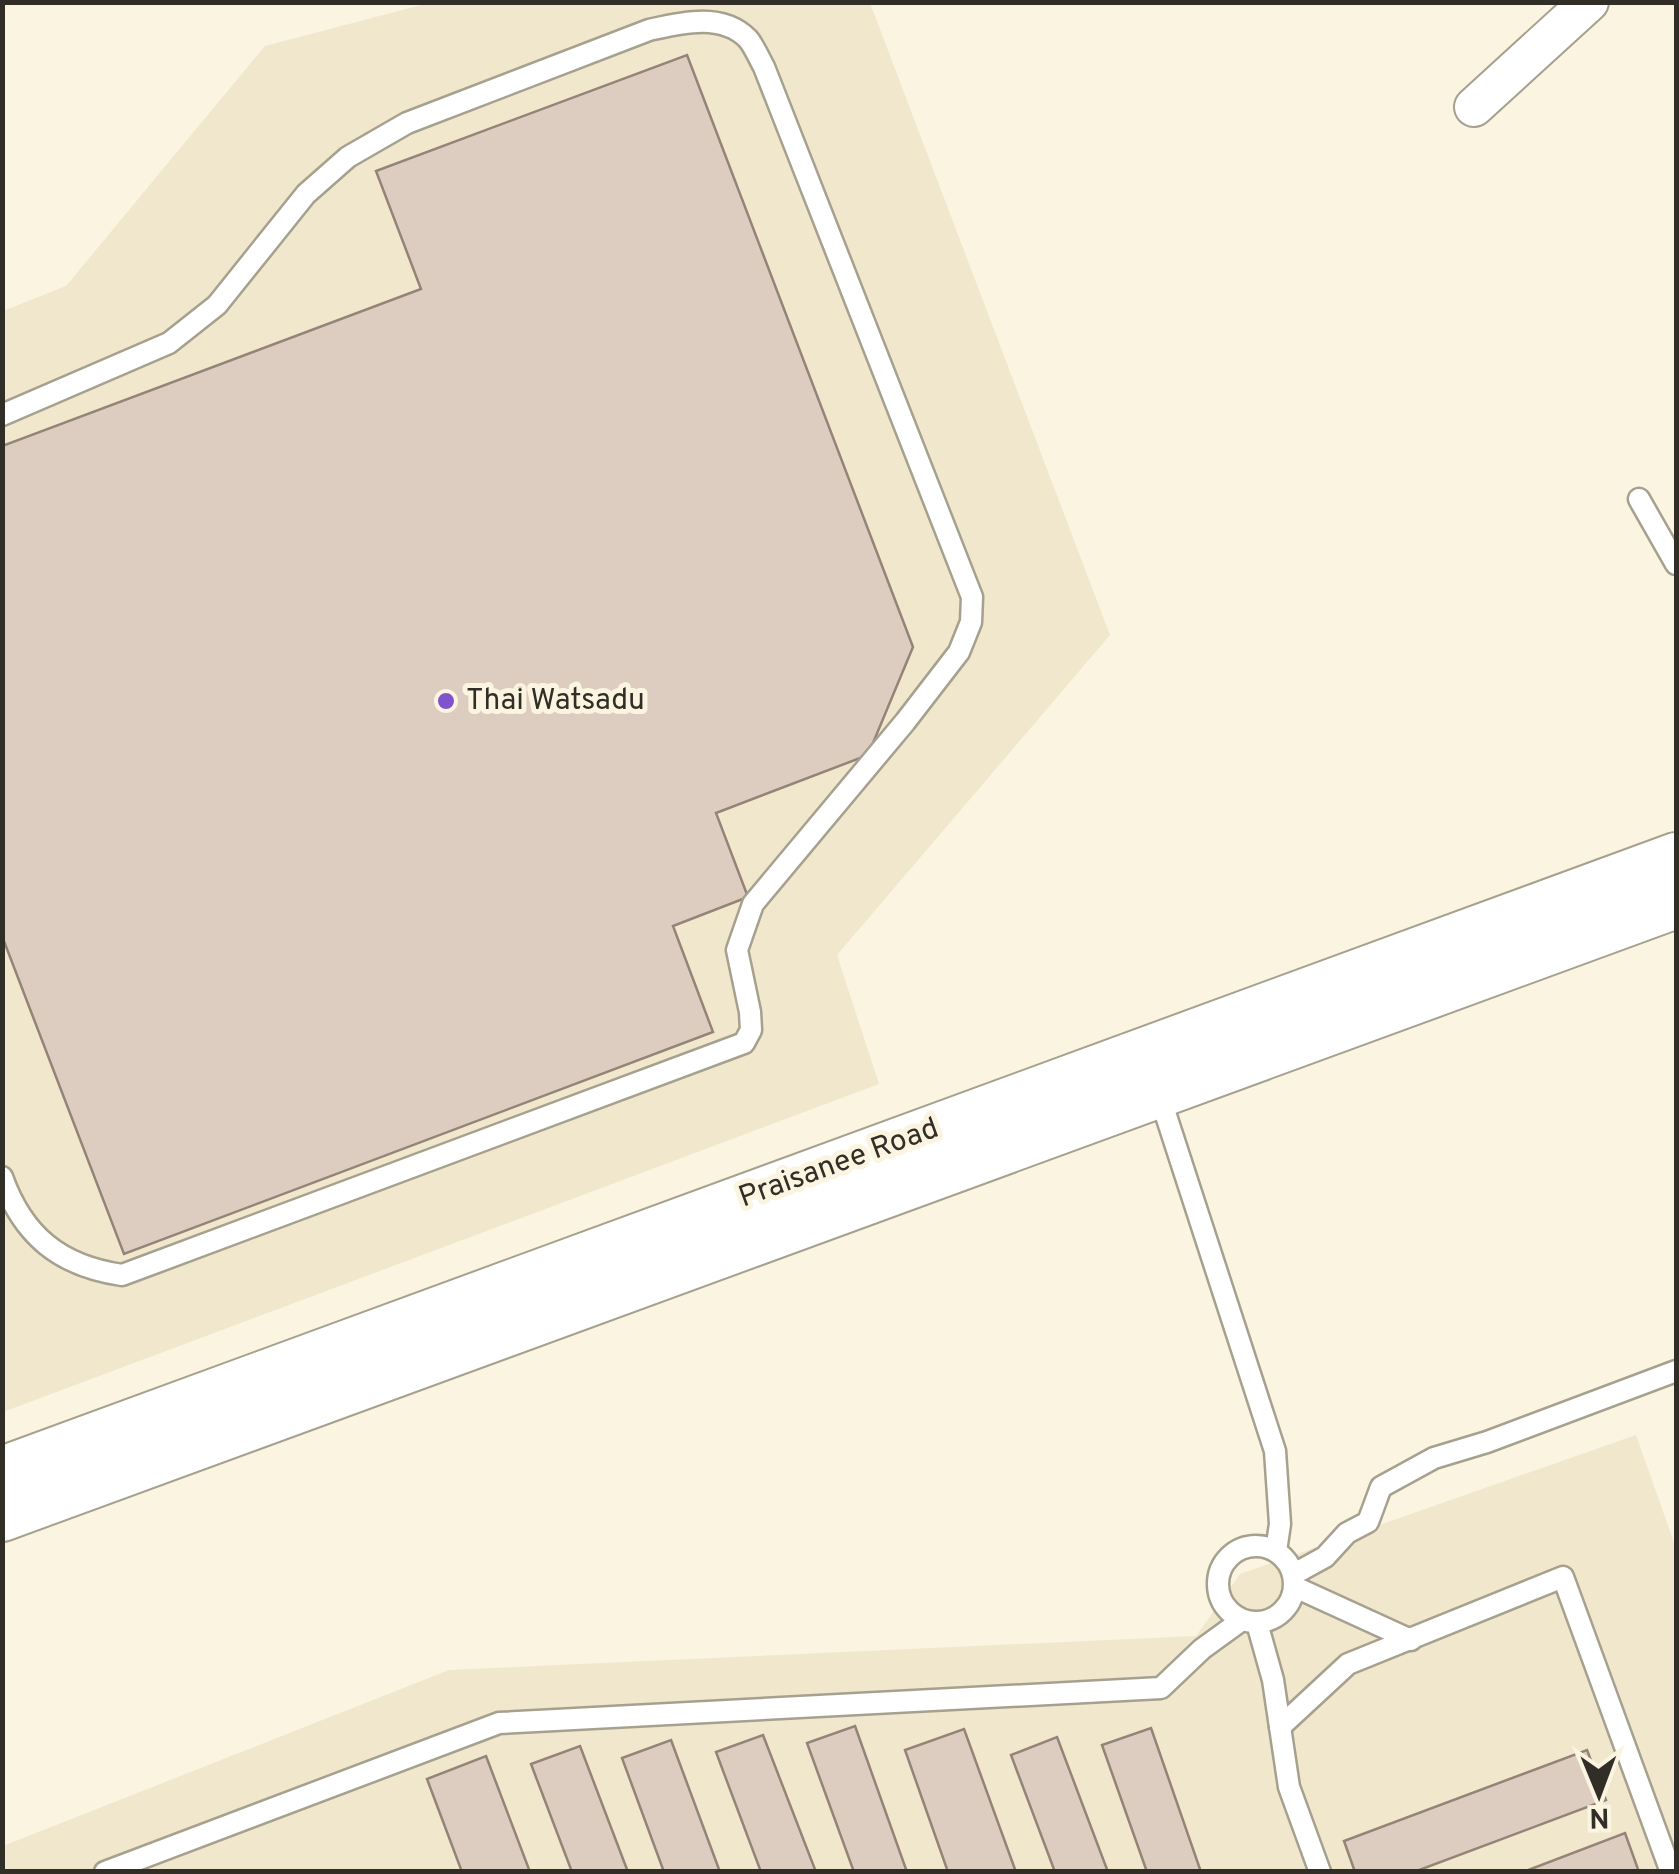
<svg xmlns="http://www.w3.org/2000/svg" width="1679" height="1874" viewBox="0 0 1679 1874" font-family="Overpass,sans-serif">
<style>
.built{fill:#f0e7cd}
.building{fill:#ddcdc0;stroke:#948478;stroke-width:2.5}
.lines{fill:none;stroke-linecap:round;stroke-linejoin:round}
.service-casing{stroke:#a6a08e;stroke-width:25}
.minor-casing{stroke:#a6a08e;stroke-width:42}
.tertiary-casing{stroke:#a6a08e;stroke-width:52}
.service{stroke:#fff;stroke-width:20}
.minor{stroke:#fff;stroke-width:38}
.tertiary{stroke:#fff;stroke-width:48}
.poi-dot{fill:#8053cc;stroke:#faf4e1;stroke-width:4}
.labels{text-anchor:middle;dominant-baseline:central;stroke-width:10;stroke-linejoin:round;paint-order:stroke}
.poi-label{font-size:30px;fill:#312e27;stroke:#faf4e1;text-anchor:start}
.street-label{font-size:30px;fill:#312e27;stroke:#faf4e1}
</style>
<rect width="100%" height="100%" fill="#faf4e1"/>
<!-- built -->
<g class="built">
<polygon points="429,3 870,3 1110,635 837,955 879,1084 3,1412 3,311 66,286 265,46"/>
<polygon points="1636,1435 1676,1548 1676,1871 3,1872 3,1846 449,1670 1196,1636 1240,1574"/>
</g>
<!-- building -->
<g class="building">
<polygon points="687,55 913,647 868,755 716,813 748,897 673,926 713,1032 124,1254 2,936 2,446 421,289 376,171"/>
<polygon points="855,1726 907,1872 854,1872 807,1743"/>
<polygon points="1151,1728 1201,1872 1147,1872 1102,1745"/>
<polygon points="964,1729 1016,1872 948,1872 905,1750"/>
<polygon points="763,1735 816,1872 761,1872 716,1752"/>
<polygon points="1057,1737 1108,1872 1055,1872 1011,1755"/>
<polygon points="671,1740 720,1872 664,1872 622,1758"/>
<polygon points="580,1746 628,1872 572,1872 531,1764"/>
<polygon points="1587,1750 1606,1800 1414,1872 1355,1872 1344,1841"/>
<polygon points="486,1756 530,1872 462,1872 427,1779"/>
<polygon points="1625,1833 1639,1872 1523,1872"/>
</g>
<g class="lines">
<defs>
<g id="service">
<path d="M2,415L169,343L217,305L306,194L348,157L407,123L649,30C680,23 722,12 748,39C754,46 759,58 764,67L972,597L971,622L959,652L905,722L753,904L737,950L750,1012L751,1030L744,1043L122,1275C60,1266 23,1236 2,1177"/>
<polyline points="1639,499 1676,564"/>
<polyline points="1159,1094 1275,1451 1280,1524 1276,1551"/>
<circle cx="1256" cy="1584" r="38"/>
<polyline points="1294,1574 1325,1557 1347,1533 1368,1522 1381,1487 1434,1458 1487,1442 1676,1371"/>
<polyline points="1295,1587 1411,1640"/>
<polyline points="1257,1623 1273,1680 1289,1787 1320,1872"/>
<polyline points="1280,1727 1348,1664 1563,1577 1671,1872"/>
<polyline points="105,1872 499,1723 1161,1688 1202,1649 1242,1620"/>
</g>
<polyline id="minor" points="1474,107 1589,2"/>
<g id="tertiary">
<polyline points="2,1471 1676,857"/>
<polyline points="2,1517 1676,904"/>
</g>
</defs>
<!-- service casing -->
<use href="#service" class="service-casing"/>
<!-- minor casing -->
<use href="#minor" class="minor-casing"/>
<!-- tertiary casing -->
<use href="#tertiary" class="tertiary-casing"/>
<!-- service -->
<use href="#service" class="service"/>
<!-- minor -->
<use href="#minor" class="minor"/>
<!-- tertiary -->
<use href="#tertiary" class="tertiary"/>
</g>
<!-- markers -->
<circle class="poi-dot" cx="446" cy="701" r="10"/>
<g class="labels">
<!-- poi labels -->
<g class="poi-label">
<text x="466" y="701">Thai Watsadu</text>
</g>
<!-- street labels -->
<g class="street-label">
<text transform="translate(839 1164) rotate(-20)">Praisanee Road</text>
</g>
</g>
<!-- border -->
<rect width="1679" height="1874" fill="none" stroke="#312e27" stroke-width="10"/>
<!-- north arrow -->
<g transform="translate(1599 1794) rotate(179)" stroke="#faf4e1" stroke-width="8" paint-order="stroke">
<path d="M0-8L18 38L0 25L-18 38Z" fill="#312e27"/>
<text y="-15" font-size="28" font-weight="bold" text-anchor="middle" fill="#312e27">N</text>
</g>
</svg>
